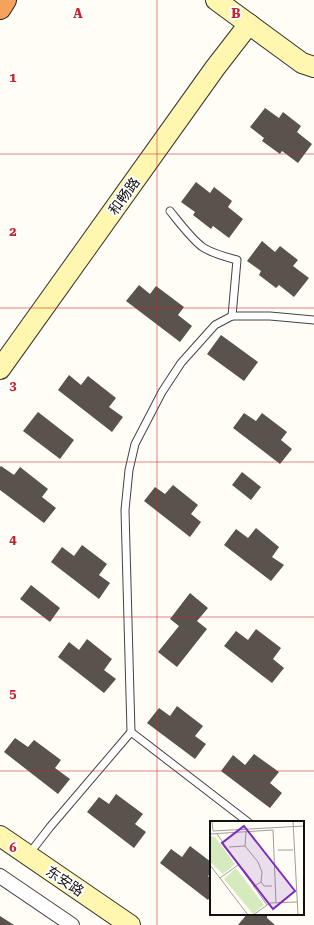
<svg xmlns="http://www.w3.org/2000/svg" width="314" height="925" viewBox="0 0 314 925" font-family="'Roboto Serif','Noto Sans SC',serif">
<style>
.building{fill:#5a524d}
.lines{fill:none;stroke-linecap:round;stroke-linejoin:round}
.lane-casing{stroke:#444;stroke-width:9}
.street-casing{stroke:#444;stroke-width:16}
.secondary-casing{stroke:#333;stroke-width:22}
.highway-casing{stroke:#222;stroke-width:24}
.lane{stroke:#fff;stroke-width:7}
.street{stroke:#fff;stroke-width:14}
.secondary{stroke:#fff6b0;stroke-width:20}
.highway{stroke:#f5a25d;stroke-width:22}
.grid{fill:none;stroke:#c4262e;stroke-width:1;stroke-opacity:0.55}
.labels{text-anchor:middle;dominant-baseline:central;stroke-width:4;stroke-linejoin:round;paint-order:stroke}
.street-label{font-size:14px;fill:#111;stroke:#fff}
.inset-road{fill:none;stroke:#a09f9a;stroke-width:1}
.view{fill:#7b2cbf;fill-opacity:0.15;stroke:#7b2cbf;stroke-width:2}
.inset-edge{fill:none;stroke:#111;stroke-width:2}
.grid-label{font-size:13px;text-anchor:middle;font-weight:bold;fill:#c4262e;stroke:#fff;stroke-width:4;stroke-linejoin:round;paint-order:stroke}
</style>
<rect width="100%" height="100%" fill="#fffdf5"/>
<!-- building -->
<g class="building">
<polygon points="265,108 279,118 283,112 301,126 297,132 312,144 298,163 282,151 280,154 262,141 264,138 250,127"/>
<polygon points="196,182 210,193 214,187 232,201 228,207 243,219 229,238 213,226 211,229 193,215 195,212 181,202"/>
<polygon points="262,241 275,252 280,246 298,260 293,266 309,278 294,297 279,285 276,288 259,275 261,271 247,261"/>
<polygon points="139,285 150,294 156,286 184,307 178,315 192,326 180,342 126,301"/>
<polygon points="221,335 258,362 244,381 207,354"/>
<polygon points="69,375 81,385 88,376 116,398 109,407 123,417 112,432 58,390"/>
<polygon points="38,412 74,440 60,459 23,431"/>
<polygon points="244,413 256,421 262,413 287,432 281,440 292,449 280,464 233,428"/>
<polygon points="1,466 14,475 20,467 48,489 42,497 56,508 44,523 0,490 0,467"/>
<polygon points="242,472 261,487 251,500 232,485"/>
<polygon points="173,485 198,505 191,514 201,522 190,537 144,501 155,487 165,494"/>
<polygon points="256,528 279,547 272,557 284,565 271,581 224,545 236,529 248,538"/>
<polygon points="82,545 107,564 99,575 110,583 99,599 51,562 62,547 74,556"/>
<polygon points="31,585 60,608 50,622 20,599"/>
<polygon points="190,593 208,608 197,621 207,629 177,667 158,652 179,626 170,619"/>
<polygon points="256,629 281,648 273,659 284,668 272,683 224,646 236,631 248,640"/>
<polygon points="87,639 112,659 104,670 116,679 104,693 58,657 69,642 79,650"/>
<polygon points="177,706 203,726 195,736 206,744 195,759 147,723 159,708 170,716"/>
<polygon points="15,738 28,747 34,740 61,760 55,768 70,779 58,794 4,752"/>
<polygon points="254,754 279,772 270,783 282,793 270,808 221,771 233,755 245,765"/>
<polygon points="116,794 143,814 135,824 146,832 134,848 87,812 99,797 109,804"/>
<polygon points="190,846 211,862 211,873 208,876 211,879 211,896 208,900 160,863 171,849 182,857"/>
<polygon points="247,914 267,914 267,918 275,925 238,925"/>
<polygon points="0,916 14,925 0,925"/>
</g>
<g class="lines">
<defs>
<g id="lane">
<path d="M170,211C179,222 193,241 204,248C214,254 226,257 237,260L232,316"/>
<polyline points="131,732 248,822"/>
<polyline points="29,854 50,827 131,732 125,510 129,470 135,444 162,392 181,363 215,325 232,316 270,316 314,320"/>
</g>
<polyline id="street" points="0,876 72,925"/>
<g id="secondary">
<polyline points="216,0 302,63 314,67"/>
<polyline points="0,369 215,68 249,24"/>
<polyline points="0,836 130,925"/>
</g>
<polyline id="highway" points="0,8 5,0"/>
</defs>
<!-- lane casing -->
<use href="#lane" class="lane-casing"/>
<!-- street casing -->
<use href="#street" class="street-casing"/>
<!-- secondary casing -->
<use href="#secondary" class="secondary-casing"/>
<!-- highway casing -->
<use href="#highway" class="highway-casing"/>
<!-- lane -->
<use href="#lane" class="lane"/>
<!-- street -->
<use href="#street" class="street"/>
<!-- secondary -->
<use href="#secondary" class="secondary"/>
<!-- highway -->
<use href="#highway" class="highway"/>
</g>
<!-- grid -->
<path class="grid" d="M157,0V925M0,154H314M0,308H314M0,462H314M0,617H314M0,771H314"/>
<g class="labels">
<!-- street labels -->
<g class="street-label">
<text transform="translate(124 196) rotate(-54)">和畅路</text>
<text transform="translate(65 881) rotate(34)">东安路</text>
</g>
</g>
<!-- overview -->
<g transform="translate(210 821)">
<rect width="94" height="94" fill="#fffdf5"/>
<path d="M0,15L5,16L25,43L13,53L0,41ZM26,47L54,84L43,93L14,58Z" fill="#d5ebbd"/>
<path class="inset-road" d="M2,0L3,10L94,5M83,0L88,94M36,11L35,25L48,41L52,51L51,61L43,66M0,13L63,9L66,82M7,13L57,84M19,26L35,25M68,29H83M0,44L38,94M10,57L28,44M51,61L54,65H62M43,94L60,82L87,81"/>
<path class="view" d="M34,5L85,70L63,88L12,22Z"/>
<rect width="94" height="94" class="inset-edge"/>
</g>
<g class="grid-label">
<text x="78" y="18">A</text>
<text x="236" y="18">B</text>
<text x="13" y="82">1</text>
<text x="13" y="236">2</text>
<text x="13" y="390">3</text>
<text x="13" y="544">4</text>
<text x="13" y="698">5</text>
<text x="13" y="852">6</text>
</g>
</svg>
